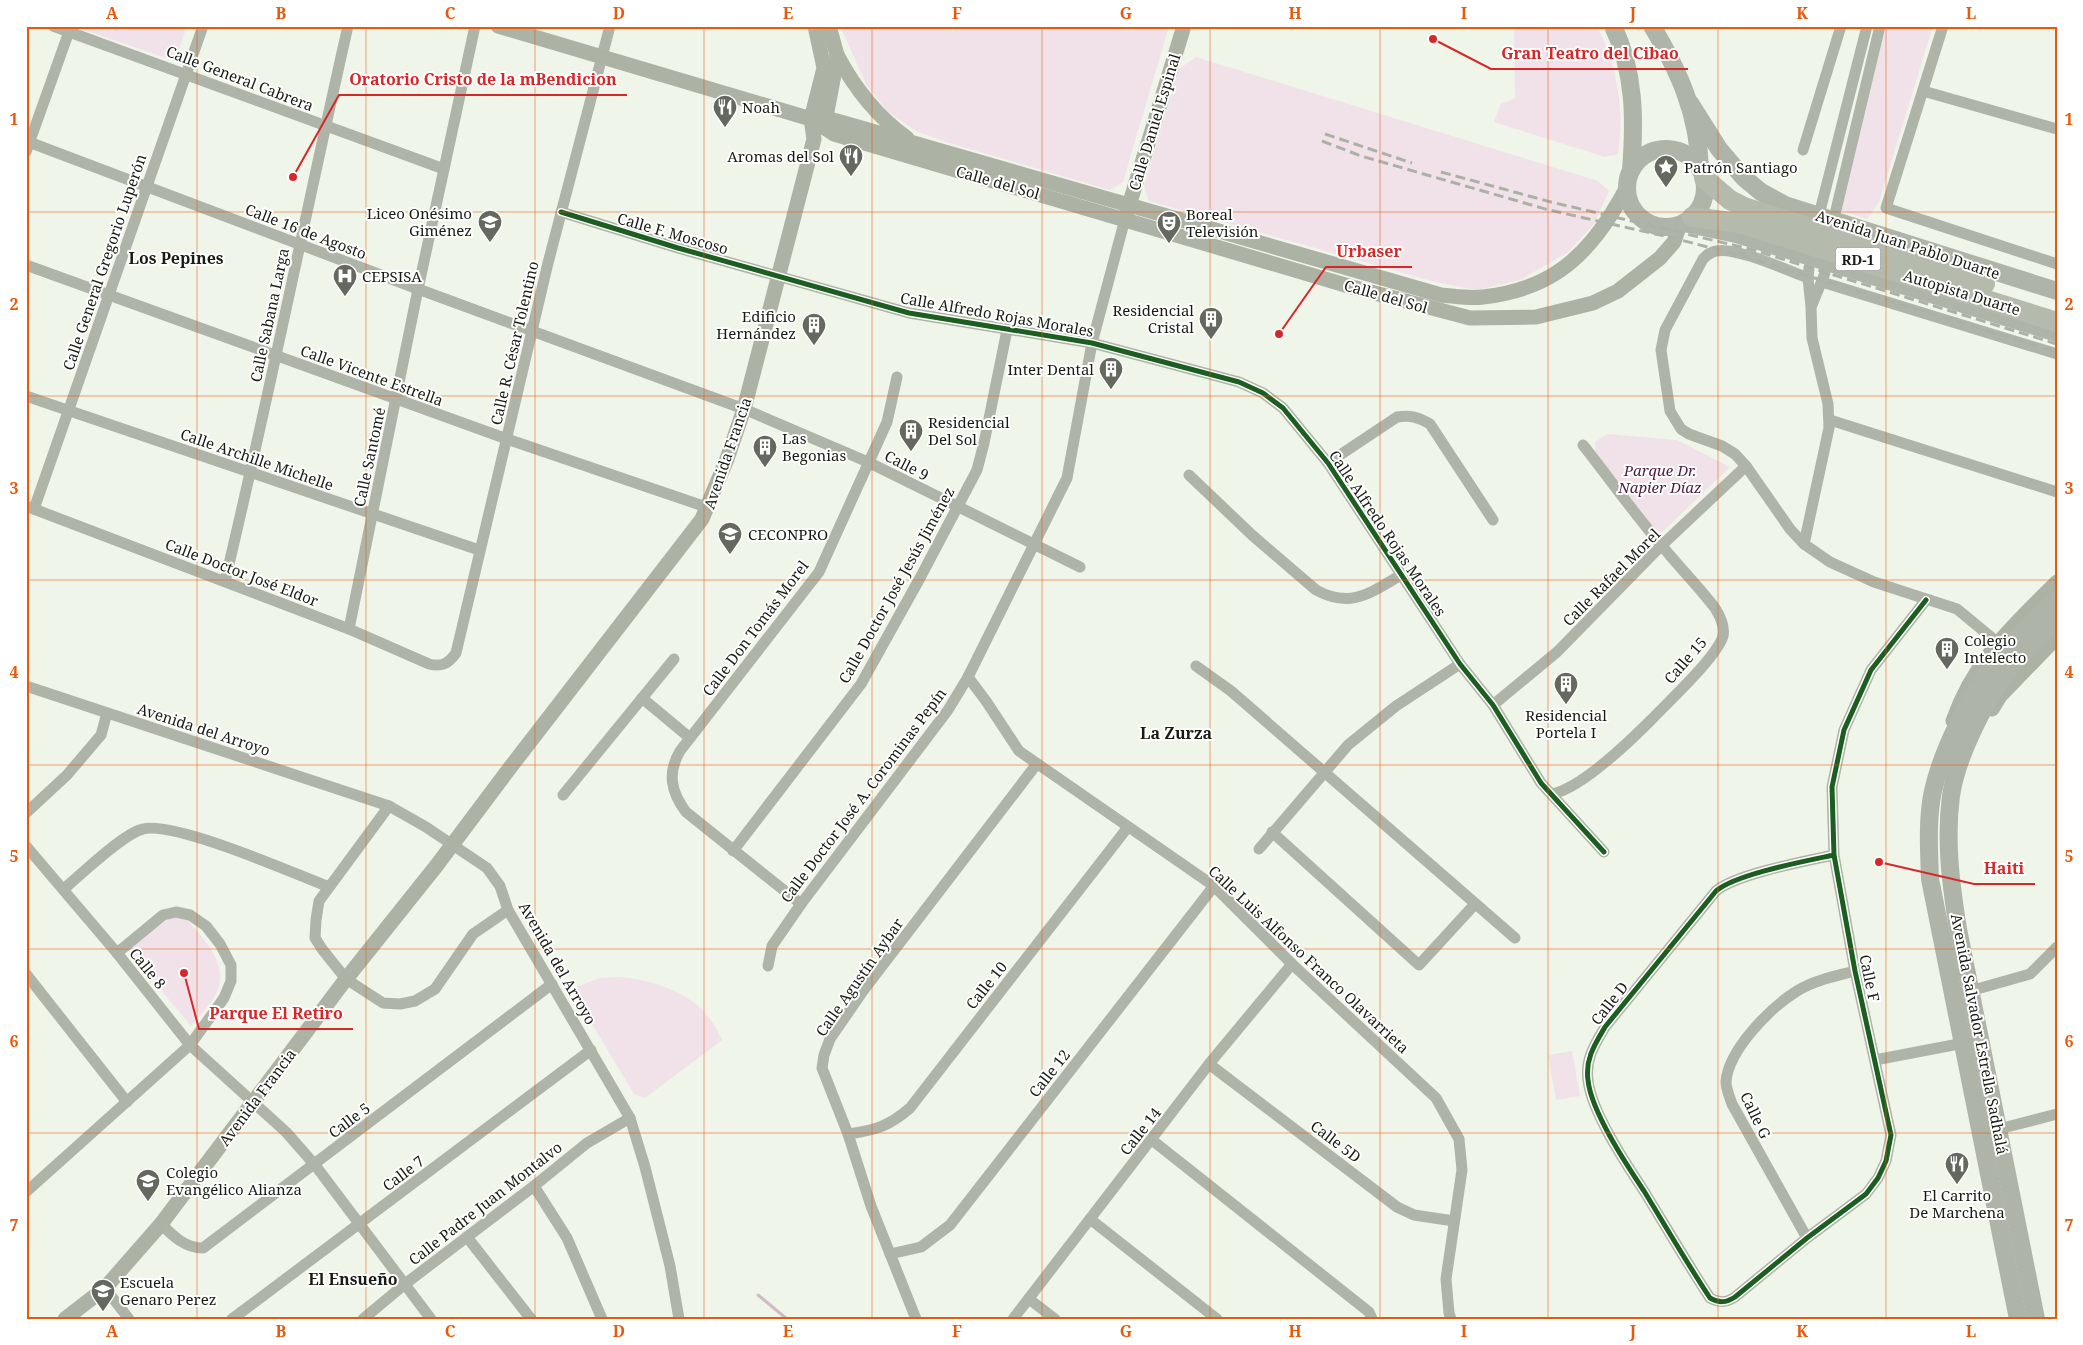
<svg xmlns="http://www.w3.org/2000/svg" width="2083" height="1345" viewBox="0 0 2083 1345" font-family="'Noto Serif',serif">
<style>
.green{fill:#f1e2ea}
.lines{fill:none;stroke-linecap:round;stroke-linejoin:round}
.stream{stroke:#d0baca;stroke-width:3}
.street{stroke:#aeb4a7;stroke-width:11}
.secondary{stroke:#acb2a4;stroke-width:15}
.primary{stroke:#aeb4a7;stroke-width:18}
.highway{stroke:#b4baac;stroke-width:20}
.rail{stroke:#acb1a6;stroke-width:3;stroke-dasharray:10 5;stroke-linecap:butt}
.cycleway-casing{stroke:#fff;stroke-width:8}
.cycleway{stroke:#1b5e20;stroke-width:5}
.grid{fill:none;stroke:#e8590c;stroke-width:1;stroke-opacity:0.55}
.labels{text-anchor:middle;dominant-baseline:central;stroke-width:4;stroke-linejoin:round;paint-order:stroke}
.shield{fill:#fff;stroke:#5e605a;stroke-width:1}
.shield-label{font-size:14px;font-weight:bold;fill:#191c14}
.street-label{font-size:15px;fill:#191c14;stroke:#fff}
.poi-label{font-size:15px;fill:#191c14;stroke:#fff;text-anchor:start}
.park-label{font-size:15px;font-style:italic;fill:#4a1f44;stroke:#fff}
.neighbourhood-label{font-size:16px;font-weight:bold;fill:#191c14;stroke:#fff}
.leader{fill:none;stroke:#d62828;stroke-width:2}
.callout-dot{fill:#d62828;stroke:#fff;stroke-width:2}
.callout-label{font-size:16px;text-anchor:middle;font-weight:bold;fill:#d62828;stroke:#fff;stroke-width:4;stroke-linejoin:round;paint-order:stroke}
.neatline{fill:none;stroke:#e8590c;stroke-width:2}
.grid-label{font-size:16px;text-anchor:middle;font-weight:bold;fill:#e8590c}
</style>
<rect width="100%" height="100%" fill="#eff5e8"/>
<!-- green -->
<g class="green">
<polygon points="82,26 187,26 175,61 81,29"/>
<polygon points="840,26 1169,26 1123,182 1110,190 946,142 916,131 887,111 867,86"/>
<path d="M1514,26H1597C1617,64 1625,112 1618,154L1605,157L1494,122L1501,104L1515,98Z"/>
<polygon points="1886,26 1933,26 1879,202 1867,219 1840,210"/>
<polygon points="1196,57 1598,181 1609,191 1594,224 1567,253 1520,280 1477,290 1435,282 1149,201 1144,186 1179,69"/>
<polygon points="1607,434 1677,440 1730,467 1658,536 1597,468 1595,442"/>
<path d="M163,914L185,917C202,938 230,963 217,992C212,1004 199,1016 191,1026L127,949Z"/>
<path d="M620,977C652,980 691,992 711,1020C715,1026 719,1034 722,1040L645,1098L634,1094L571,989L600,978Z"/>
<polygon points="1572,1051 1580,1096 1556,1100 1548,1055"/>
</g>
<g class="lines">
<!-- stream -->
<polyline class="stream" points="758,1295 787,1319"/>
<!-- street -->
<g class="street">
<polyline points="53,26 444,169"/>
<polyline points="1943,26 1886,208 2057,264"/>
<polyline points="1923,91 2057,129"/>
<polyline points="26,141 418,289 744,409 868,462 1080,567"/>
<polyline points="1803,150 1841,26"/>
<polyline points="26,152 71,26"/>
<polyline points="1821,207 1867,26"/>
<polyline points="1836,210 1880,26"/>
<polyline points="561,212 678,248 909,313 1092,343 1239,382 1263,393 1283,408 1328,463 1460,664 1493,705 1541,783 1604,852"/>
<polyline points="26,265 507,439 709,508"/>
<path d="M1808,278C1786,270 1737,247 1716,251C1710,252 1707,255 1703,259L1665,330L1661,350L1670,411L1681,429L1689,434L1722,446L1735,454L1746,466L1790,529L1804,544L1830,562L1874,582L1957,609L1997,642"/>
<polyline points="1822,282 2057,354"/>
<polyline points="1812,305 1825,273"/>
<polyline points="26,396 479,550"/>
<polyline points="1830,420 2057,492"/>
<path d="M1328,463L1397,417C1410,415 1418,417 1430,424L1493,520"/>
<path d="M1189,475L1252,535L1316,590C1351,609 1370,593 1401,575"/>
<path d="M26,506L349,629L429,664C442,667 448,664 456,653L548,263L610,26"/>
<polyline points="34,509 203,26"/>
<polyline points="1804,544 1829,428 1828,404 1812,338 1811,307 1808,278 1809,268"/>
<path d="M225,581C269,397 306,211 348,26"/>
<polyline points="349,629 418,289 475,26"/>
<polyline points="1196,666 1231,691 1515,938"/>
<polyline points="968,677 986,701 1019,751 1214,886 1292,964 1436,1098 1459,1139 1462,1170 1446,1279 1449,1313 1451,1319"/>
<polyline points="26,686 389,806 426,827 487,868 500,886 508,910 630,1118 645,1167 670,1266 679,1319"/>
<polyline points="642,698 690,738"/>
<polyline points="1493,705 1557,652 1661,546 1746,466"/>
<path d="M1552,794C1581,788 1630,741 1651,720C1668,702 1717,657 1723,636C1725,627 1720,616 1715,608C1699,587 1680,568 1663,547C1635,515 1610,479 1583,445"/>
<polyline points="563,795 674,659"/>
<polyline points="389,806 319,901 316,920 315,938 322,949 346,979 383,1003 400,1004 415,1001 435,989 473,934 508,910"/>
<polyline points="26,813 67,775 101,735 107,713"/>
<polyline points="1272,832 1419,965 1475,904"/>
<polyline points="26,846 117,953 190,1045 286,1132 315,1165 431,1319"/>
<polyline points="1259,849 1348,745 1396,706 1460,664"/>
<polyline points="733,851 861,684 920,578 977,470 984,443 1007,330"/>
<path d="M1834,855C1806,861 1736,874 1716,891L1605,1027C1595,1044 1585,1059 1588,1080C1591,1111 1626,1164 1644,1191C1666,1227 1687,1263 1710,1298C1719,1303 1726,1303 1735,1297L1807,1238L1866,1194L1878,1178L1886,1161L1891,1135L1855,971L1834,855L1832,787L1844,730L1871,670L1926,600"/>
<path d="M64,889C80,875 124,833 143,829C175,821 293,873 329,887"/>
<path d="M801,904L686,812C671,792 667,773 680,751L819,572L887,422L897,377"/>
<polyline points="768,966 772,946 801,904 948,710 968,677 1067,478 1092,343 1125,219"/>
<polyline points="26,974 127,1102"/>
<polyline points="1970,991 2030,974 2057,947"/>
<polyline points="1875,1060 1964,1043"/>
<polyline points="1209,1064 1397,1207 1414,1215 1454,1221"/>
<polyline points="1999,1129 2057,1114"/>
<path d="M848,1134C875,1130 888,1127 910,1108L1128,827"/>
<polyline points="1152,1140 1369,1312 1372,1319"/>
<polyline points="534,1186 567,1238 602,1319"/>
<polyline points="26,1192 190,1045 224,998 231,981 231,965 220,944 206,926 190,915 176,912 163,915 117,953"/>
<polyline points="1090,1219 1217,1319"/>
<path d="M161,1224C173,1236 185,1248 203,1248L552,984"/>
<polyline points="467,1237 531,1319"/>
<path d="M1807,1238L1732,1104C1730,1098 1726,1089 1726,1082C1728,1050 1771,1007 1797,991C1815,980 1836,976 1855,971"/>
<polyline points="890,1254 921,1247 950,1225 1214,886"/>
<polyline points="105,1288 129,1319"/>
<polyline points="1029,1299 1055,1319"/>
<polyline points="232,1319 591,1050"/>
<polyline points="363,1319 405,1284 534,1186 587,1143 630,1118"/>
<polyline points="916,1319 871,1206 848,1134 822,1068 824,1055 830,1039 863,991 1036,765"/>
<polyline points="1013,1319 1209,1064 1292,964"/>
</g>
<!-- secondary -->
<g class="secondary">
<polyline points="498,26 811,119 834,134 1352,287 1470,318 1536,317 1593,303 1618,291 1660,258 1674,242 1680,224"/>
<path d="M837,55C855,89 876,116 907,138"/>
<path d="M811,119L825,118L837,121L1441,295C1454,296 1470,299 1483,297C1544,290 1580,264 1612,213C1617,204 1623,196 1627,186"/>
<polyline points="824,127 836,64 837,55 829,26"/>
<polyline points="1127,212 1184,26"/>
<polyline points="1992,709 2000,696 2057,637"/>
<path d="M1953,721C1974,660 2013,626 2057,582"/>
<polyline points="65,1319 105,1288 161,1224 346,979 437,865 509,769 702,519 727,459 744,409 814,139 811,119 824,68 815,26"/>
</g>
<!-- primary -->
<g class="primary">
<path d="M1613,26C1635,72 1635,120 1631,170"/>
<path d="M1652,26C1680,73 1698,114 1700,169"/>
<polyline points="1690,103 1719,149 1743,177 1761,192 1785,205 2057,291"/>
<circle cx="1666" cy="188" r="39"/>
<polyline points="1684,223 1736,234 2057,333"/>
<path d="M2018,1319L1930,879C1929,851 1927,818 1933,791C1943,747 1969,698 1996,662C2013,639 2037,619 2057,598"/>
<path d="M2036,1319L1958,929C1951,885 1945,841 1951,796C1957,756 1983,705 2007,672C2021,653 2040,637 2057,620"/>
</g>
<!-- highway -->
<g class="highway">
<polyline points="1704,178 1730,200 1744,207 1985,284"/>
<polyline points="1692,217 1739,223 2057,322"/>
</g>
<!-- rail -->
<g class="rail">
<polyline points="1325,134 1412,163"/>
<polyline points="1322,141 1361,156 1549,210 1673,238 1746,257 2057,352"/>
<polyline points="1441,172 1551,202 1750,249 2057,344"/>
</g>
<defs>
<g id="cycleway">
<polyline points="561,212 678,248 909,313 1092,343 1239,382 1263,393 1283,408 1328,463 1460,664 1493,705 1541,783 1604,852"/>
<path d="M1834,855C1806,861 1736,874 1716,891L1605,1027C1595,1044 1585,1059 1588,1080C1591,1111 1626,1164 1644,1191C1666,1227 1687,1263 1710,1298C1719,1303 1726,1303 1735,1297L1807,1238L1866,1194L1878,1178L1886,1161L1891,1135L1855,971L1834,855L1832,787L1844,730L1871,670L1926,600"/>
</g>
</defs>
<!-- cycleway casing -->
<use href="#cycleway" class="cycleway-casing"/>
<!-- cycleway -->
<use href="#cycleway" class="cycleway"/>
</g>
<!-- grid -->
<path class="grid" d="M197,26V1319M366,26V1319M535,26V1319M704,26V1319M872,26V1319M1042,26V1319M1210,26V1319M1380,26V1319M1548,26V1319M1718,26V1319M1886,26V1319M26,212H2057M26,396H2057M26,580H2057M26,765H2057M26,949H2057M26,1133H2057"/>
<!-- icons -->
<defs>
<symbol id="restaurant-pin" viewBox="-11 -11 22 30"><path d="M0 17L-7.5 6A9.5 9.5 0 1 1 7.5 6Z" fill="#64685e" stroke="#fff"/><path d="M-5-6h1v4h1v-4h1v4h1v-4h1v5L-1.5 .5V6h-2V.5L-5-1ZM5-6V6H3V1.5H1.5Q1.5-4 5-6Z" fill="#fff"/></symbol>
<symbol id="sight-pin" viewBox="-11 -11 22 30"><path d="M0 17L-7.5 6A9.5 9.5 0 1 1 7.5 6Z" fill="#64685e" stroke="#fff"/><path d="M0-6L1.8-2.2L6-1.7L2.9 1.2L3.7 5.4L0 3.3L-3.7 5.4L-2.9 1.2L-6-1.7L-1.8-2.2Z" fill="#fff"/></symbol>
<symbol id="school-pin" viewBox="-11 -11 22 30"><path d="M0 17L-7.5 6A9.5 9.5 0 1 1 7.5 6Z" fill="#64685e" stroke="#fff"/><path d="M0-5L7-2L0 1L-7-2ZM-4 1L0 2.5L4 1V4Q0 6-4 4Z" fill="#fff"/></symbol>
<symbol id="theatre-pin" viewBox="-11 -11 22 30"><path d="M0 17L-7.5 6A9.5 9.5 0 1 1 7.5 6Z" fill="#64685e" stroke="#fff"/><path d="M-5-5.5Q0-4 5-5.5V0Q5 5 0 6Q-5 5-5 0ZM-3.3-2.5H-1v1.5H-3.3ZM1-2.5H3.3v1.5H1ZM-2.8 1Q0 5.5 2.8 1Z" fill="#fff"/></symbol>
<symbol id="hospital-pin" viewBox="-11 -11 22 30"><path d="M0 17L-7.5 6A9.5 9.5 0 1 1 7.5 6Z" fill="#64685e" stroke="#fff"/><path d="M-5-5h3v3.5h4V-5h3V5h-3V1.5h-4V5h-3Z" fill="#fff"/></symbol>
<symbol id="building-pin" viewBox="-11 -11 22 30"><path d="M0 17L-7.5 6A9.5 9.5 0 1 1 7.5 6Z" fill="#64685e" stroke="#fff"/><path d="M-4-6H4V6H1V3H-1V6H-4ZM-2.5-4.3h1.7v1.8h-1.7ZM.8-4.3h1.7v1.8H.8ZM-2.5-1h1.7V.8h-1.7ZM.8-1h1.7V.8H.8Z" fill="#fff"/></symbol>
<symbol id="university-pin" viewBox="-11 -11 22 30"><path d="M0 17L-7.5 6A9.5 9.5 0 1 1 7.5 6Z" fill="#64685e" stroke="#fff"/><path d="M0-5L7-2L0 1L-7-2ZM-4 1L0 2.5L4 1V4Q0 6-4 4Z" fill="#fff"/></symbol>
</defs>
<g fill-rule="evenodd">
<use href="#restaurant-pin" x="711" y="93" width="28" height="38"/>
<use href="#restaurant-pin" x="837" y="142" width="28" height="38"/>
<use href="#sight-pin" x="1652" y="153" width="28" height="38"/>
<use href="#school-pin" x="476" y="208" width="28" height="38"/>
<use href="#theatre-pin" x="1155" y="209" width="28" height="38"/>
<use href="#hospital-pin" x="331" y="262" width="28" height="38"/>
<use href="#building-pin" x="1197" y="305" width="28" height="38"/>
<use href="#building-pin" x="800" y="311" width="28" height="38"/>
<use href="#building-pin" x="1097" y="355" width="28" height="38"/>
<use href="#building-pin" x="897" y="417" width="28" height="38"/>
<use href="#building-pin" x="751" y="433" width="28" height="38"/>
<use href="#school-pin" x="716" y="520" width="28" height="38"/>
<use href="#building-pin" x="1933" y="635" width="28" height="38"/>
<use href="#building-pin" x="1552" y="670" width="28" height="38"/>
<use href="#restaurant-pin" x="1943" y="1150" width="28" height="38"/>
<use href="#university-pin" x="134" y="1167" width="28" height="38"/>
<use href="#school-pin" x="89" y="1277" width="28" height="38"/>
</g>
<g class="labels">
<!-- shield labels -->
<rect class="shield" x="1835.5" y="247.5" width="45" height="23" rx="4"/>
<g class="shield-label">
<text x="1858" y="259">RD-1</text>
</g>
<!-- street labels -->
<g class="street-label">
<text transform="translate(240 78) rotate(21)">Calle General Cabrera</text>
<text transform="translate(1154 122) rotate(-73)">Calle Daniel Espinal</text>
<text transform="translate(998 182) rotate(16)">Calle del Sol</text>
<text transform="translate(306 231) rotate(21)">Calle 16 de Agosto</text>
<text transform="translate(673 233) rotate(16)">Calle F. Moscoso</text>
<text transform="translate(1908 244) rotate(18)">Avenida Juan Pablo Duarte</text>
<text transform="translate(104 262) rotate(-71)">Calle General Gregorio Luperón</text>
<text transform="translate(1962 292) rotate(17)">Autopista Duarte</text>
<text transform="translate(1386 296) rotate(16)">Calle del Sol</text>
<text transform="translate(997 314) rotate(10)">Calle Alfredo Rojas Morales</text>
<text transform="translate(269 315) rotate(-78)">Calle Sabana Larga</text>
<text transform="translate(514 343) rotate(-77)">Calle R. César Tolentino</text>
<text transform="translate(372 375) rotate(20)">Calle Vicente Estrella</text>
<text transform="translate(727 453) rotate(-71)">Avenida Francia</text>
<text transform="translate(369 457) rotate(-78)">Calle Santomé</text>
<text transform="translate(257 459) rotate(19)">Calle Archille Michelle</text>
<text transform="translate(907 465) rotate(27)">Calle 9</text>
<text transform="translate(1388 533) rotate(56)">Calle Alfredo Rojas Morales</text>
<text transform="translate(242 572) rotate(21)">Calle Doctor José Eldor</text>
<text transform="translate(1611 577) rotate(-45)">Calle Rafael Morel</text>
<text transform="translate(896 585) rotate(-61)">Calle Doctor José Jesús Jiménez</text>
<text transform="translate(755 628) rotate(-53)">Calle Don Tomás Morel</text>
<text transform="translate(1685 660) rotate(-49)">Calle 15</text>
<text transform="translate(204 729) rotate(18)">Avenida del Arroyo</text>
<text transform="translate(863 795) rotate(-53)">Calle Doctor José A. Corominas Pepín</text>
<text transform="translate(1309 959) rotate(43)">Calle Luis Alfonso Franco Olavarrieta</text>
<text transform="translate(558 963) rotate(60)">Avenida del Arroyo</text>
<text transform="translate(148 968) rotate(51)">Calle 8</text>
<text transform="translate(859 977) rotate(-55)">Calle Agustín Aybar</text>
<text transform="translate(1870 978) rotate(78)">Calle F</text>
<text transform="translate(986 985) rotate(-52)">Calle 10</text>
<text transform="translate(1609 1003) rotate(-52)">Calle D</text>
<text transform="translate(1980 1034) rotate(79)">Avenida Salvador Estrella Sadhalá</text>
<text transform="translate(1049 1073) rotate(-52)">Calle 12</text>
<text transform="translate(257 1097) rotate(-53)">Avenida Francia</text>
<text transform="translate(1756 1115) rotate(64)">Calle G</text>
<text transform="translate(349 1120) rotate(-37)">Calle 5</text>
<text transform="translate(1140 1131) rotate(-52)">Calle 14</text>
<text transform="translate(1336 1141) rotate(37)">Calle 5D</text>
<text transform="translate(403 1173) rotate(-37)">Calle 7</text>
<text transform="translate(485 1203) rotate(-38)">Calle Padre Juan Montalvo</text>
</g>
<!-- poi labels -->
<g class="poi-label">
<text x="742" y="107">Noah</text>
<text x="834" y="156" text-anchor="end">Aromas del Sol</text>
<text x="1684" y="167">Patrón Santiago</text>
<text x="472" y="213" text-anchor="end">Liceo Onésimo<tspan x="472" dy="17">Giménez</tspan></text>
<text x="1186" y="214">Boreal<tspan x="1186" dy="17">Televisión</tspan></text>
<text x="362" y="276">CEPSISA</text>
<text x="1194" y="310" text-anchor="end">Residencial<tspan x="1194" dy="17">Cristal</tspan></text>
<text x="796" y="316" text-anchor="end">Edificio<tspan x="796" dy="17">Hernández</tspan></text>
<text x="1094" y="369" text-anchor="end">Inter Dental</text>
<text x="928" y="422">Residencial<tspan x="928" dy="17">Del Sol</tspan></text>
<text x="782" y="438">Las<tspan x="782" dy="17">Begonias</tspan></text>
<text x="748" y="534">CECONPRO</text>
<text x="1964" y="640">Colegio<tspan x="1964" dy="17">Intelecto</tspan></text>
<text x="1566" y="715" text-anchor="middle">Residencial<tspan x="1566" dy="17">Portela I</tspan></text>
<text x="166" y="1172">Colegio<tspan x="166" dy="17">Evangélico Alianza</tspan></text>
<text x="1957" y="1195" text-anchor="middle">El Carrito<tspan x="1957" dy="17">De Marchena</tspan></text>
<text x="120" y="1282">Escuela<tspan x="120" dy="17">Genaro Perez</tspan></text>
</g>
<!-- park labels -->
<g class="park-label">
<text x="1660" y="470">Parque Dr.<tspan x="1660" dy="17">Napier Díaz</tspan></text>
</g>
<!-- neighbourhood labels -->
<g class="neighbourhood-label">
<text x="176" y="258">Los Pepines</text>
<text x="1176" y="733">La Zurza</text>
<text x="353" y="1279">El Ensueño</text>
</g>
</g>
<!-- callouts -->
<path class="leader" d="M1433 39L1491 69H1688M293 177L339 95H627M1279 334L1326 267H1412M1879 862L1974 884H2035M184 973L199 1029H353"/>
<g class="callout-dot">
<circle cx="1433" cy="39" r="5"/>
<circle cx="293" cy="177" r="5"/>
<circle cx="1279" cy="334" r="5"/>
<circle cx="1879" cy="862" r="5"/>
<circle cx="184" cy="973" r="5"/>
</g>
<g class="callout-label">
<text x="1590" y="59">Gran Teatro del Cibao</text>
<text x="483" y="85">Oratorio Cristo de la mBendicion</text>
<text x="1369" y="257">Urbaser</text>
<text x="2004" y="874">Haiti</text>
<text x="276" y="1019">Parque El Retiro</text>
</g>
<!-- border -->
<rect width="2083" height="1345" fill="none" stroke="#ffffff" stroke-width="55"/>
<rect x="28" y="28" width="2028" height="1290" class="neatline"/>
<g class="grid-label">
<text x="112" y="19">A</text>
<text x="281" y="19">B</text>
<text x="450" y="19">C</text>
<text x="619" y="19">D</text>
<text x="788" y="19">E</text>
<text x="957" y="19">F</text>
<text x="1126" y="19">G</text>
<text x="1295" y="19">H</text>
<text x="1464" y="19">I</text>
<text x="1633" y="19">J</text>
<text x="1802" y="19">K</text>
<text x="1971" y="19">L</text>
<text x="14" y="125">1</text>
<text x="2069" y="125">1</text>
<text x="14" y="310">2</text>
<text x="2069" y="310">2</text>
<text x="14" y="494">3</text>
<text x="2069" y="494">3</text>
<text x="14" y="678">4</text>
<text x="2069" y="678">4</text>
<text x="14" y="862">5</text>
<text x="2069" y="862">5</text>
<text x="14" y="1047">6</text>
<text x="2069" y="1047">6</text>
<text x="14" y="1231">7</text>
<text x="2069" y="1231">7</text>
<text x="112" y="1337">A</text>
<text x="281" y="1337">B</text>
<text x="450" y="1337">C</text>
<text x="619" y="1337">D</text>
<text x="788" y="1337">E</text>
<text x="957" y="1337">F</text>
<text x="1126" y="1337">G</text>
<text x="1295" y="1337">H</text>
<text x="1464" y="1337">I</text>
<text x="1633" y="1337">J</text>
<text x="1802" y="1337">K</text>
<text x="1971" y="1337">L</text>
</g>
</svg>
